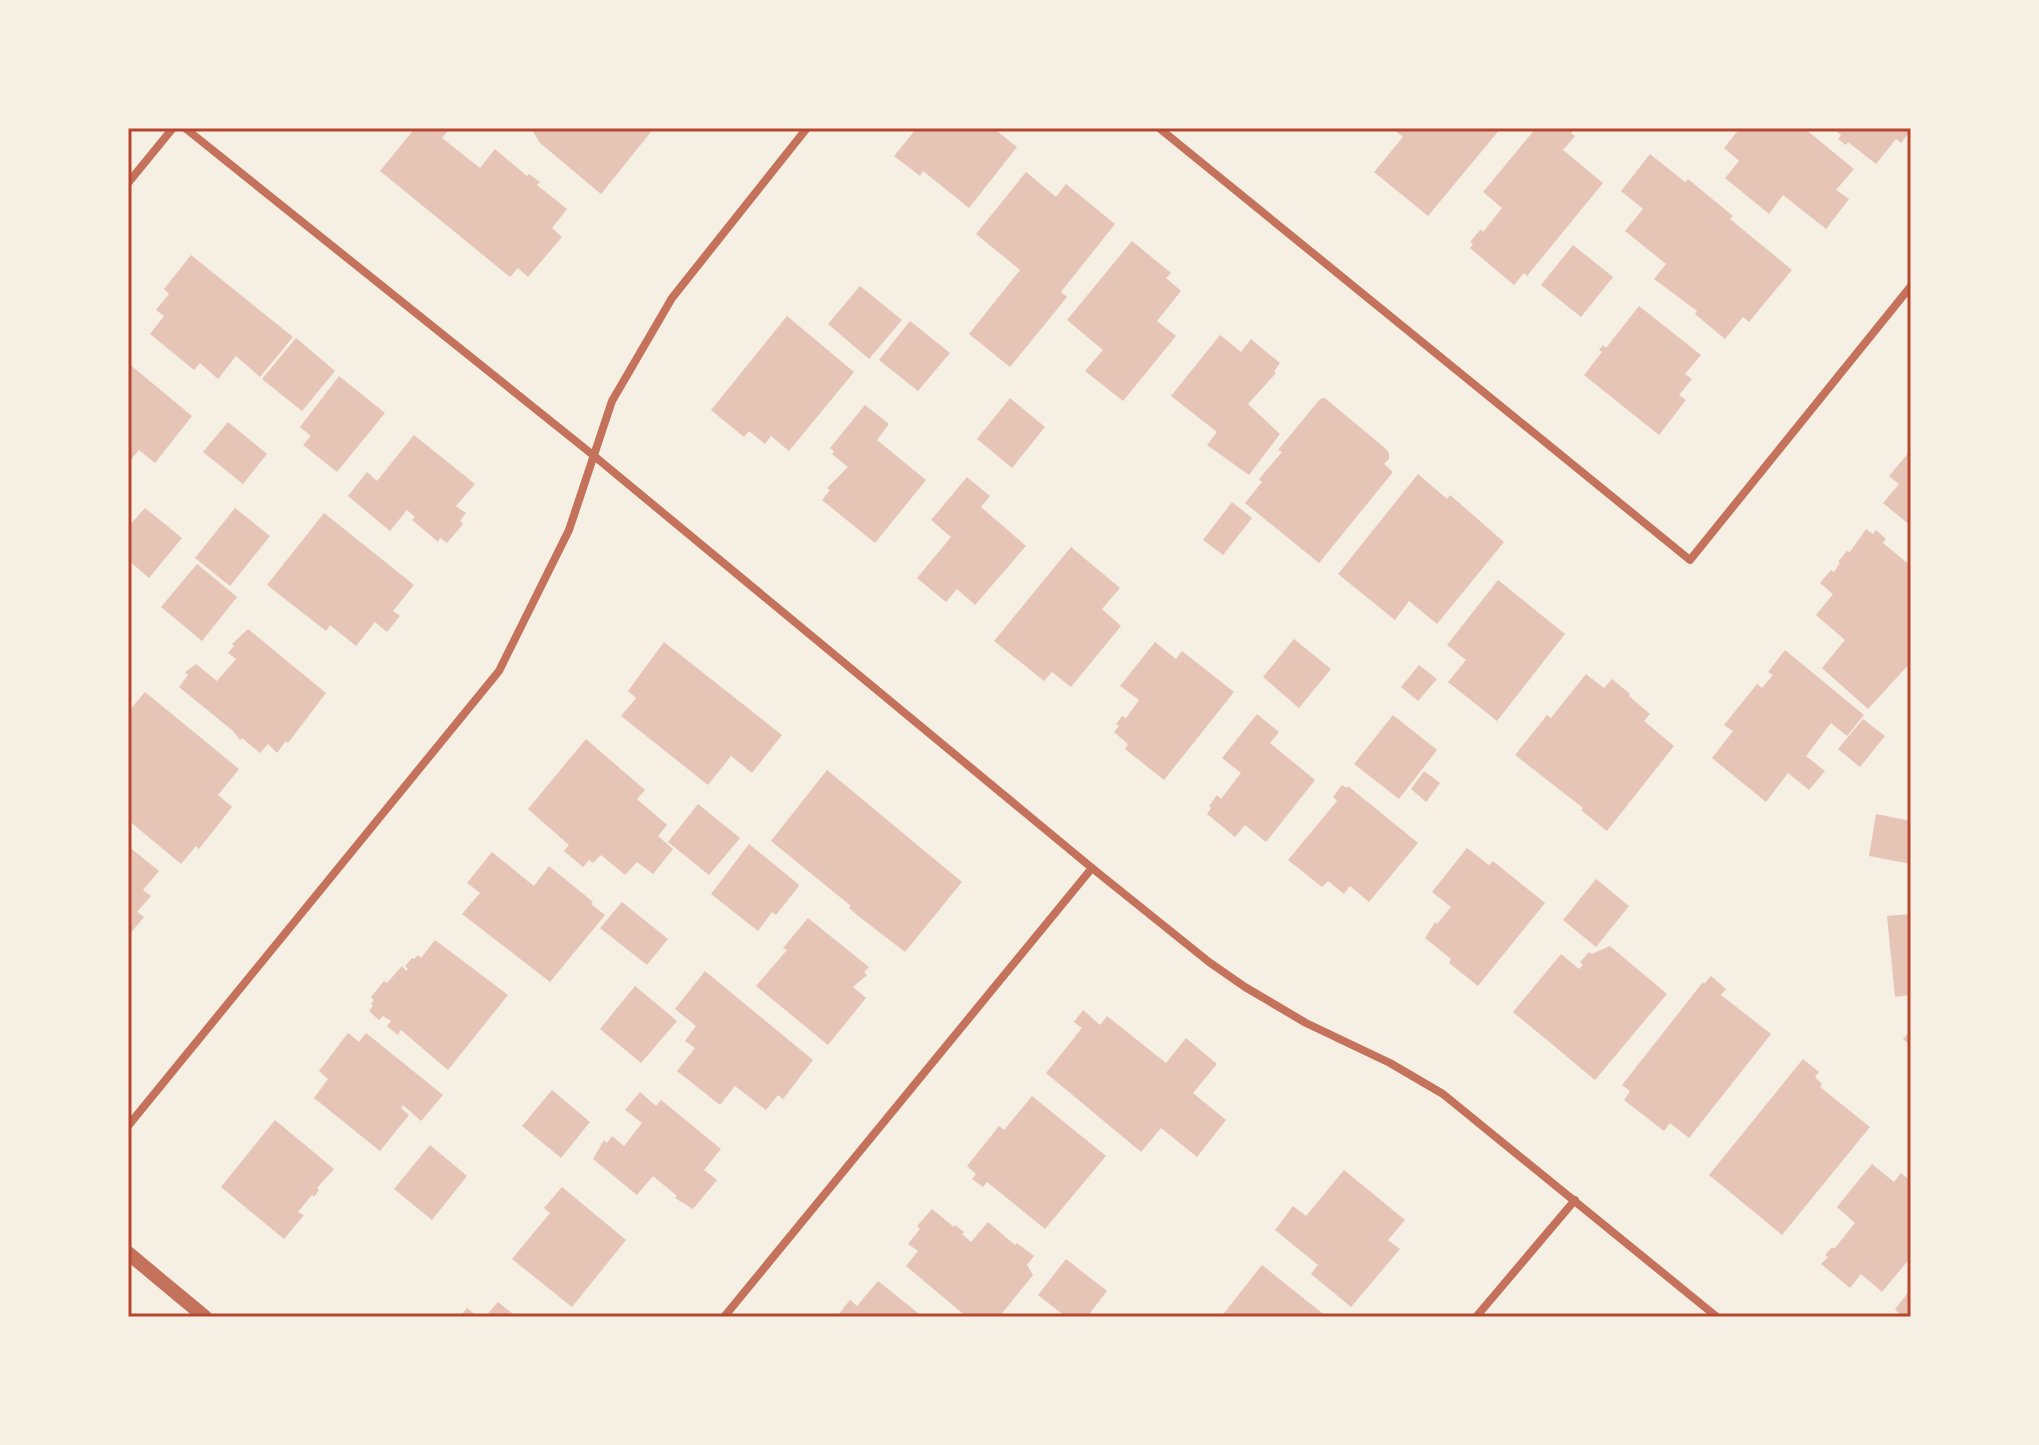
<svg xmlns="http://www.w3.org/2000/svg" width="2039" height="1445" viewBox="0 0 2039 1445" font-family="'Noto Sans',sans-serif">
<style>
.building{fill:#e6c5b7}
.lines{fill:none;stroke-linecap:round;stroke-linejoin:round}
.minor{stroke:#c5725c;stroke-width:8}
.tertiary{stroke:#c5725c;stroke-width:14}
.neatline{fill:none;stroke:#b5482f;stroke-width:3}
</style>
<rect width="100%" height="100%" fill="#f6efe4"/>
<!-- building -->
<g class="building">
<polygon points="415,128 450,128 442,138 480,168 495,149 527,176 529,174 540,182 537,185 567,209 552,228 562,237 528,277 518,268 510,277 380,171"/>
<polygon points="531,128 654,128 601,194 540,143"/>
<polygon points="917,128 993,128 1017,147 969,208 923,171 920,176 894,156"/>
<polygon points="1392,128 1501,128 1428,216 1374,172 1403,137"/>
<polygon points="1536,128 1574,128 1571,133 1575,136 1563,150 1603,183 1527,276 1524,273 1514,285 1470,248 1473,244 1470,242 1481,229 1483,232 1502,208 1483,192"/>
<polygon points="1740,128 1804,128 1854,169 1836,190 1849,199 1826,229 1783,195 1769,214 1725,178 1739,161 1724,148"/>
<polygon points="1832,128 1911,128 1911,130 1901,143 1896,139 1876,164 1848,142 1846,145 1838,139 1841,135"/>
<polygon points="1650,154 1685,182 1688,179 1733,216 1730,219 1792,270 1749,322 1743,317 1725,339 1695,314 1697,311 1654,279 1666,264 1625,231 1643,209 1621,191"/>
<polygon points="1026,172 1056,197 1066,184 1115,224 1061,292 1067,297 1010,367 969,334 1020,270 976,234"/>
<polygon points="1132,241 1171,273 1166,278 1181,291 1157,321 1176,336 1123,401 1085,371 1103,350 1067,320"/>
<polygon points="1573,245 1613,277 1581,317 1541,285"/>
<polygon points="191,255 293,337 260,377 236,356 218,379 200,363 194,370 150,334 164,316 156,310 169,294 164,289"/>
<polygon points="860,286 902,320 869,359 828,324"/>
<polygon points="1639,306 1701,355 1685,374 1692,379 1679,395 1686,400 1659,435 1584,375 1602,352 1599,350 1603,345 1606,348"/>
<polygon points="787,316 854,372 789,451 771,436 765,444 749,431 744,437 711,410"/>
<polygon points="910,321 950,353 918,391 879,360"/>
<polygon points="1220,335 1241,352 1251,339 1280,363 1274,372 1276,373 1248,404 1280,434 1249,475 1207,445 1217,432 1171,396"/>
<polygon points="296,338 335,371 302,411 262,379"/>
<polygon points="128,363 192,416 155,463 139,450 128,463"/>
<polygon points="339,376 385,413 337,472 303,445 311,436 300,427"/>
<polygon points="1010,398 1045,427 1012,468 977,439"/>
<polygon points="1325,398 1386,449 1389,453 1389,459 1384,464 1393,472 1319,563 1245,503 1262,482 1259,479 1282,452 1278,450 1320,399"/>
<polygon points="865,405 889,424 877,440 926,480 875,543 822,500 830,490 827,488 848,467 832,454 834,451 830,448"/>
<polygon points="228,422 267,454 243,484 203,452"/>
<polygon points="414,435 475,484 456,506 466,513 460,521 463,524 447,543 440,538 438,542 412,520 415,517 407,510 390,531 348,496 367,472 377,481"/>
<polygon points="1911,450 1911,526 1883,503 1899,484 1889,476"/>
<polygon points="1418,474 1447,499 1450,495 1504,542 1437,624 1409,601 1395,620 1338,574"/>
<polygon points="967,477 990,496 981,507 1026,546 975,605 957,589 946,602 917,578 951,537 931,520"/>
<polygon points="1232,502 1252,518 1223,555 1203,540"/>
<polygon points="145,508 182,538 149,578 128,560 128,527"/>
<polygon points="235,508 270,536 230,586 195,558"/>
<polygon points="324,513 414,585 393,611 400,616 387,632 375,622 356,646 330,625 326,631 267,585"/>
<polygon points="1866,529 1873,534 1876,530 1886,539 1883,543 1911,566 1911,662 1868,709 1822,668 1845,640 1816,615 1833,594 1820,583 1831,570 1834,572 1840,563 1838,562 1847,551 1850,552"/>
<polygon points="1071,547 1120,588 1102,609 1121,626 1071,687 1052,672 1044,681 994,641"/>
<polygon points="197,564 237,597 202,641 161,607"/>
<polygon points="1498,580 1565,634 1497,721 1448,682 1466,660 1447,645"/>
<polygon points="248,629 326,693 288,743 286,741 277,753 268,744 260,753 242,738 240,740 233,731 179,687 188,675 185,672 196,664 217,681 236,659 228,653 234,646 232,644"/>
<polygon points="1294,639 1331,669 1299,708 1263,677"/>
<polygon points="664,642 782,735 752,773 731,756 708,785 621,716 636,698 628,691"/>
<polygon points="1155,642 1176,659 1182,651 1234,692 1164,780 1125,749 1128,744 1114,732 1119,726 1116,724 1122,716 1126,718 1139,700 1120,686"/>
<polygon points="1785,650 1864,715 1847,736 1831,723 1806,756 1825,771 1809,790 1788,773 1766,802 1712,758 1733,731 1724,725 1757,684 1762,688 1773,675 1768,672"/>
<polygon points="1419,665 1437,679 1418,701 1401,687"/>
<polygon points="1586,674 1604,688 1612,679 1630,694 1629,696 1650,714 1644,721 1674,746 1607,831 1581,810 1583,808 1515,755 1547,715 1551,718"/>
<polygon points="145,692 239,769 218,795 232,807 199,849 196,846 181,864 128,820 128,712"/>
<polygon points="1257,714 1279,732 1270,743 1315,780 1266,842 1245,825 1235,837 1207,814 1211,808 1209,806 1217,795 1221,799 1241,773 1222,758"/>
<polygon points="1393,715 1437,750 1399,799 1354,764"/>
<polygon points="1863,719 1885,736 1860,767 1838,749"/>
<polygon points="586,739 645,790 637,799 667,825 658,836 673,849 653,874 637,862 625,875 601,855 593,863 589,860 583,867 564,851 569,845 528,809"/>
<polygon points="827,770 962,882 905,952 857,915 849,908 851,906 771,841"/>
<polygon points="1424,771 1440,783 1426,802 1411,789"/>
<polygon points="1342,785 1347,788 1348,786 1418,843 1369,902 1350,886 1344,894 1328,881 1322,887 1288,860 1337,801 1333,797"/>
<polygon points="698,804 740,838 709,875 668,842"/>
<polygon points="1876,814 1911,821 1911,864 1869,856"/>
<polygon points="749,844 797,883 799,886 776,915 772,912 758,931 711,894"/>
<polygon points="128,846 159,871 143,890 151,896 137,912 144,917 128,936"/>
<polygon points="1467,848 1489,865 1493,861 1545,903 1478,986 1449,963 1451,959 1425,938 1435,922 1437,924 1451,907 1432,892"/>
<polygon points="492,852 534,886 549,866 593,902 591,904 605,915 550,982 462,914 480,893 467,883"/>
<polygon points="1596,879 1629,906 1596,947 1563,920"/>
<polygon points="622,902 668,939 647,965 600,928"/>
<polygon points="1911,914 1911,995 1895,997 1887,916"/>
<polygon points="808,918 869,967 864,972 867,975 853,987 866,998 828,1045 756,986 787,950 783,948"/>
<polygon points="435,940 508,995 448,1070 401,1030 398,1035 387,1026 391,1021 383,1016 379,1020 369,1011 373,1006 371,1004 374,1000 371,997 384,981 387,983 402,966 406,971 408,969 405,966 412,958 414,959 418,955 421,958"/>
<polygon points="1610,946 1667,994 1595,1080 1513,1012 1561,954 1579,969 1583,965 1580,962 1589,952 1592,954"/>
<polygon points="705,971 813,1060 783,1099 778,1095 766,1110 735,1086 720,1105 677,1071 695,1048 685,1041 696,1026 675,1009"/>
<polygon points="1711,976 1726,989 1721,995 1771,1034 1689,1138 1670,1123 1664,1131 1624,1100 1630,1091 1622,1085 1703,982 1704,984"/>
<polygon points="635,986 677,1021 641,1063 600,1029"/>
<polygon points="1083,1010 1100,1025 1107,1016 1166,1063 1186,1038 1217,1064 1193,1093 1226,1120 1197,1157 1161,1128 1141,1152 1046,1073 1082,1028 1074,1022"/>
<polygon points="1911,1030 1911,1046 1903,1039"/>
<polygon points="348,1033 359,1042 366,1033 443,1095 421,1121 403,1105 401,1108 409,1115 380,1151 314,1098 328,1079 319,1071"/>
<polygon points="1803,1059 1819,1072 1815,1077 1822,1084 1820,1087 1870,1127 1782,1235 1709,1175"/>
<polygon points="552,1090 590,1122 561,1158 522,1126"/>
<polygon points="640,1092 656,1106 661,1100 721,1149 704,1170 717,1180 693,1209 675,1198 677,1196 653,1176 637,1195 593,1159 604,1140 607,1143 612,1136 624,1146 642,1123 625,1110"/>
<polygon points="1032,1096 1106,1156 1045,1229 987,1182 983,1187 972,1179 976,1174 967,1166 999,1126 1004,1130"/>
<polygon points="275,1120 334,1169 317,1188 319,1190 314,1197 312,1195 298,1212 304,1215 284,1239 221,1187"/>
<polygon points="430,1145 467,1176 432,1220 394,1189"/>
<polygon points="1872,1164 1894,1182 1901,1173 1911,1181 1911,1257 1882,1292 1861,1274 1850,1288 1821,1264 1828,1257 1825,1255 1832,1247 1834,1249 1855,1223 1837,1207"/>
<polygon points="1344,1170 1405,1220 1388,1240 1400,1249 1351,1307 1311,1274 1318,1265 1275,1230 1293,1206 1306,1216"/>
<polygon points="562,1187 626,1240 572,1307 512,1259 550,1213 544,1208"/>
<polygon points="932,1209 954,1227 955,1225 964,1232 962,1234 971,1242 988,1222 1015,1245 1017,1243 1034,1256 1027,1265 1033,1275 999,1317 967,1317 906,1266 918,1251 908,1244 920,1229 917,1226"/>
<polygon points="1066,1259 1107,1291 1087,1317 1066,1317 1038,1295"/>
<polygon points="1262,1265 1327,1317 1221,1317"/>
<polygon points="878,1281 923,1317 841,1317 838,1315 850,1300 857,1306"/>
<polygon points="1911,1289 1911,1317 1902,1317 1895,1309"/>
<polygon points="498,1302 517,1317 485,1317"/>
<polygon points="467,1308 478,1317 460,1317"/>
</g>
<g class="lines">
<!-- minor -->
<g class="minor">
<polyline points="185,128 593,455 1092,868 1209,962 1245,987 1306,1023 1390,1063 1443,1094 1717,1317"/>
<polyline points="1159,128 1690,560 1911,286"/>
<polyline points="128,183 173,128"/>
<polyline points="128,1126 499,671 569,530 612,401 672,298 807,128"/>
<polyline points="724,1317 1092,868"/>
<polyline points="1476,1317 1575,1200"/>
</g>
<!-- tertiary -->
<polyline class="tertiary" points="128,1253 205,1317"/>
</g>
<!-- border -->
<rect width="2039" height="1445" fill="none" stroke="#f6efe4" stroke-width="260"/>
<rect x="130" y="130" width="1779" height="1185" class="neatline"/>
</svg>
